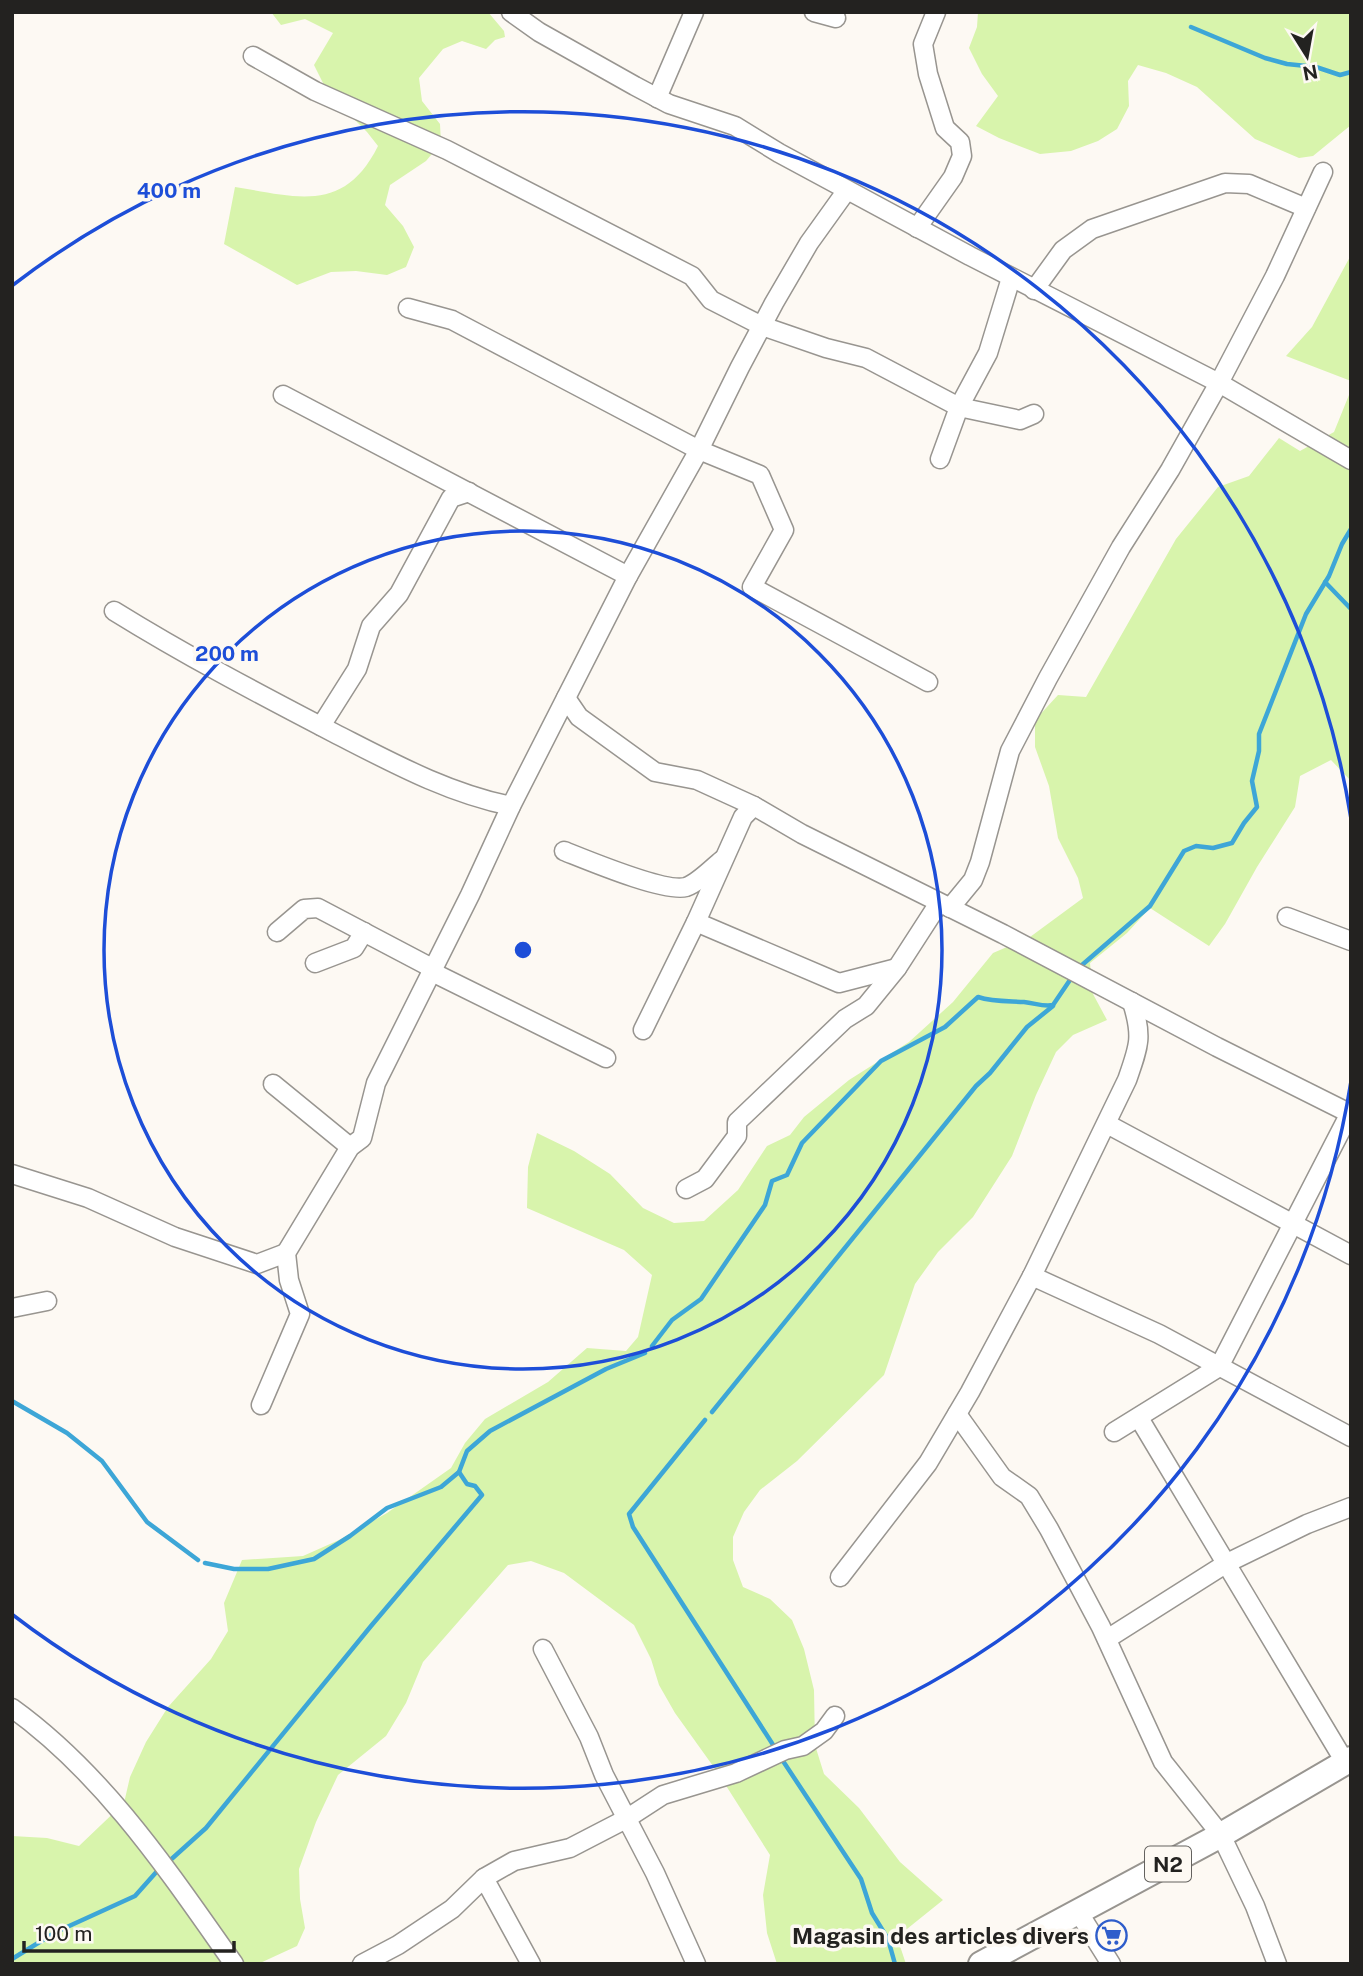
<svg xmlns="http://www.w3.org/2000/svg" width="1363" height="1976" viewBox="0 0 1363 1976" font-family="'Public Sans',sans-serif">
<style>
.green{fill:#d8f4ac}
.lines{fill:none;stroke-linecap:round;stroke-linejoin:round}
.stream{stroke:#3da6d7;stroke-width:4.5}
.minor-casing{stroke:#989590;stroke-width:21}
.highway-casing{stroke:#989590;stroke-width:28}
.minor{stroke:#fff;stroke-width:18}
.highway{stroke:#fff;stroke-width:24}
.ring{fill:none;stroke:#1d4ed8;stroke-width:3.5}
.labels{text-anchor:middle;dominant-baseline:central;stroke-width:7;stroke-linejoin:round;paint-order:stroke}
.shield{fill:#fdf9f3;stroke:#64625f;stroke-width:2}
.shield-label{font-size:21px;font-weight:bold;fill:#232220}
.poi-label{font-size:23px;font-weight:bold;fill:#232220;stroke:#fdf9f3;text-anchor:end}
.centre{fill:#1d4ed8;stroke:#fdf9f3;stroke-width:3.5}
.ring-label{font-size:21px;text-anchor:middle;font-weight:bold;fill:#1d4ed8;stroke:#fdf9f3;stroke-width:7;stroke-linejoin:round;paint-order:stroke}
</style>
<rect width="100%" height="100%" fill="#fdf9f3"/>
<!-- green -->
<g class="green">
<path d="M271,12H488L504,31L505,37L495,40L486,49L462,41L443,49L419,78L422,101L440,124L441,143L426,161L390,185L385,205L403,226L414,247L406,267L387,275L356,271L331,272L297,285L224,244L235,187C297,197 344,214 378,146L367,132L328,93L314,65L333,33L305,19L281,25Z"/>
<polygon points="978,12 1351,12 1351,125 1313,156 1299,158 1255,139 1197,87 1166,73 1138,65 1128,81 1129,106 1117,129 1098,141 1071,151 1040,154 999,138 976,126 998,96 982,74 969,48 977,27"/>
<polygon points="1351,255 1351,381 1286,356 1312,327"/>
<polygon points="1351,390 1351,781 1331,760 1300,776 1295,807 1257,867 1225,924 1209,946 1150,908 1127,933 1090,963 1093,994 1107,1020 1073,1035 1056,1052 1036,1095 1012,1156 973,1217 938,1252 915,1284 884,1375 797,1461 760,1490 744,1512 733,1537 733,1560 743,1587 770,1599 792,1620 804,1649 814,1690 815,1745 824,1774 859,1808 900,1862 943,1900 897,1937 906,1964 777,1964 767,1933 763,1895 770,1855 718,1773 675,1713 659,1685 651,1659 634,1625 564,1573 531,1561 508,1565 423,1662 406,1703 386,1736 338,1775 316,1822 299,1869 300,1899 305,1928 297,1946 258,1964 12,1964 12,1836 47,1838 79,1846 124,1803 130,1777 146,1742 168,1707 211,1659 228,1631 224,1603 242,1560 303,1556 339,1540 387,1513 451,1468 465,1443 485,1419 548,1382 587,1348 626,1351 638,1337 652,1275 624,1250 527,1208 528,1167 537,1133 574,1151 610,1174 643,1208 674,1223 704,1221 738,1190 767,1146 790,1135 804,1117 849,1080 909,1042 953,1002 993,953 1030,937 1083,898 1078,878 1058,838 1049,786 1035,747 1035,720 1058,695 1086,697 1176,539 1218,487 1249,476 1279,438 1300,451 1334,432"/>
</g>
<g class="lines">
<!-- stream -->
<g class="stream">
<polyline points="1191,27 1265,58 1287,64 1316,67 1340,75 1351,72"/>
<polyline points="1325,582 1351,609"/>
<polyline points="1082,965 1150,906 1184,851 1196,846 1213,848 1232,843 1244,823 1257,807 1252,781 1259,751 1259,734 1306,614 1329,576 1342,544 1351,529"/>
<path d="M652,1346L672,1320L701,1299L765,1205L772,1181L787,1175L802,1143L881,1061L945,1027L978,997C993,1002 1008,1001 1024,1002C1035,1003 1043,1007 1053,1005L1072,977"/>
<polyline points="12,1401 67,1433 102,1461 147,1522 198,1560"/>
<polyline points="712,1412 976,1086 990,1073 1027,1027 1053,1006"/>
<polyline points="705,1420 629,1514 633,1527 777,1751"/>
<polyline points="205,1563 234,1569 268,1569 314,1559 350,1536 387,1508 441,1487 459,1472 467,1451 490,1431 606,1369 645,1353"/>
<polyline points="781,1758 861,1879 872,1913 888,1939 895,1964"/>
<polyline points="166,1864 206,1828 371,1626 482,1495 475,1486 467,1484 459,1472"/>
<polyline points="12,1959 56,1932 135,1896 159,1869"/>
</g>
<defs>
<g id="minor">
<polyline points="511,12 539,32 635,86 669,104 735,126 779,153 970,256 1219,383 1351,460"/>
<polyline points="814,12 836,18"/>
<polyline points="253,56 315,91 447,150 692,276 711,300 762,326 826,348 866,358 959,407 1020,420 1034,414"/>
<polyline points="657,98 694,12"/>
<polyline points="917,228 953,177 962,156 960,142 945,128 928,74 923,44 936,12"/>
<polyline points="1034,290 1063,250 1092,229 1225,183 1249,184 1306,208"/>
<polyline points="408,308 452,320 699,450 760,475 784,530 752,587 928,682"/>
<polyline points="283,395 628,576"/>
<polyline points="940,459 959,407 988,353 1011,278"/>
<path d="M114,611C185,655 259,694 334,733C391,762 447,793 511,806"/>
<polyline points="566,698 579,717 655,772 697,780 754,806 802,834 1003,934 1217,1047 1351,1114"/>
<polyline points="321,726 357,669 371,626 399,594 451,498 469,492"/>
<path d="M564,851C587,860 665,893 686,887C698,883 712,868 722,860"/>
<polyline points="950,908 973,880 980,862 1010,751 1048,678 1121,547 1170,470 1219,383 1275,276 1323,172"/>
<polyline points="1287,917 1351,941"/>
<polyline points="696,922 839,983 897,968"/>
<polyline points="277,932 304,909 318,908 432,968"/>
<polyline points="315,963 354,948 364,932"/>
<polyline points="430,971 606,1058"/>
<polyline points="643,1030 696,922 743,817 754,806"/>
<polyline points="273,1084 350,1147"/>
<polyline points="1107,1124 1351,1255"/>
<polyline points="12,1174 88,1198 175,1237 257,1264 286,1253"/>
<polyline points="686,1189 705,1179 737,1136 737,1122 845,1019 866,1006 897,968 939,903"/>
<polyline points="1032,1276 1159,1334 1351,1437"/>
<polyline points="12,1308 47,1301"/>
<polyline points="261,1405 300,1314 289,1280 286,1253 350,1147 362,1138 376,1083 470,895 511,806 628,576 699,450 740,367 774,303 809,243 847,190"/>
<polyline points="957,1414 1002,1477 1029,1496 1049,1529 1101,1627 1163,1762 1221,1835 1255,1906 1277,1964"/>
<polyline points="1139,1418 1345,1762"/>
<polyline points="1114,1432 1219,1367 1351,1111"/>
<path d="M840,1577L928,1463L970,1392L1032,1276L1127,1080C1139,1046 1143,1037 1132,1002"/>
<polyline points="1107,1639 1227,1563 1307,1524 1351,1507"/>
<polyline points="543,1649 589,1737 604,1775 655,1873 696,1964"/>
<path d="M12,1708C105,1775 169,1872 234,1964"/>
<polyline points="484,1878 514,1861 570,1848 626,1819 663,1795 736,1773 785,1750 803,1746 824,1731 835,1716"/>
<polyline points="1079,1913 1111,1964"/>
<polyline points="362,1964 398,1945 452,1909 484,1878 531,1964"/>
</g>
<polyline id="highway" points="981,1964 1221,1835 1351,1759"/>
</defs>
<!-- minor casing -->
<use href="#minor" class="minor-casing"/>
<!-- highway casing -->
<use href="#highway" class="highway-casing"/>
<!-- minor -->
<use href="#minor" class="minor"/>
<!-- highway -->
<use href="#highway" class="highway"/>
</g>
<!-- distance rings -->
<g class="ring">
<circle cx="523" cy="950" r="419"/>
<path d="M1351 1081A838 838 0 0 1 13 1615M13 285A838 838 0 0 1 1351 819"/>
</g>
<!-- icons -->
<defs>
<symbol id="supermarket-ring" viewBox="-11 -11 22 22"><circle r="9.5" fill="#fdf9f3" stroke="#2e5dcb" stroke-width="1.5"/><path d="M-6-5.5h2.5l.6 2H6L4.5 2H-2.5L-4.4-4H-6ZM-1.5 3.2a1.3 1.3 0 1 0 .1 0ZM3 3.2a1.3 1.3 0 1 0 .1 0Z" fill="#2e5dcb"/></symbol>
</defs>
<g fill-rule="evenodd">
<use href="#supermarket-ring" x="1094" y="1918" width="35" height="35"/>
</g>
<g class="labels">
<!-- shield labels -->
<rect class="shield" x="1145" y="1846.5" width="46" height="35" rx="5"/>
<g class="shield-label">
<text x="1168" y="1864">N2</text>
</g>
<!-- poi labels -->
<g class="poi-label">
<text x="1089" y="1935">Magasin des articles divers</text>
</g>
</g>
<circle cx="523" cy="950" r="10" class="centre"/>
<g class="ring-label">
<text x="169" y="198">400 m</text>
<text x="227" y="661">200 m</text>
</g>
<!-- border -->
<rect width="1363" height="1976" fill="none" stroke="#232220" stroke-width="28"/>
<!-- north arrow -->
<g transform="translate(1307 56) rotate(169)" stroke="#fdf9f3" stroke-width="5" paint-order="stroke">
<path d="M0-5L12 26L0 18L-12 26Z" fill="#232220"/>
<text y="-10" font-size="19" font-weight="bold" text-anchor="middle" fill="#232220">N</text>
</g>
<!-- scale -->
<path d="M24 1941v10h210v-10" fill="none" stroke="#232220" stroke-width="3.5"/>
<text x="35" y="1941" font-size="21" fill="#232220" stroke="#fdf9f3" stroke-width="5" paint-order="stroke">100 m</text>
</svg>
